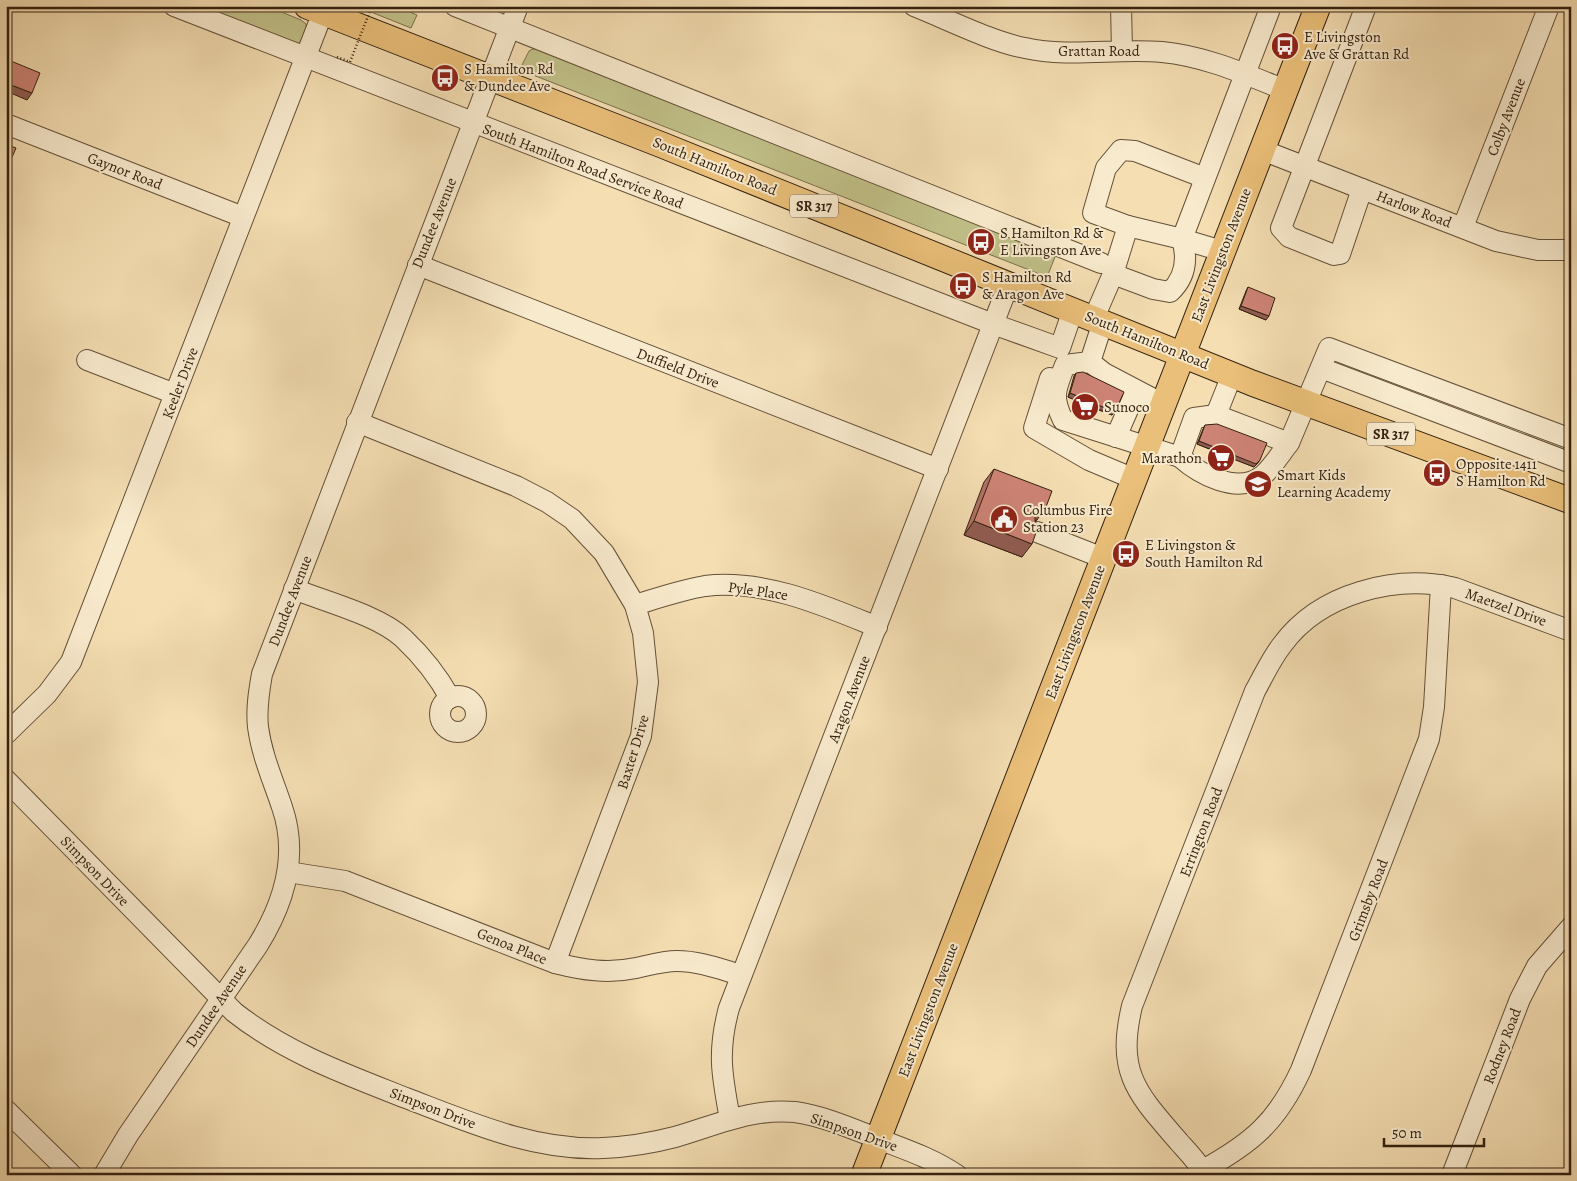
<svg xmlns="http://www.w3.org/2000/svg" width="1577" height="1181" viewBox="0 0 1577 1181" font-family="Alegreya,serif">
<style>
.green{fill:#c1c088;stroke:#7a704c}
.lines{fill:none;stroke-linecap:round;stroke-linejoin:round}
.minor-casing{stroke:#645038;stroke-width:22}
.major-casing{stroke:#342110;stroke-width:27}
.minor{stroke:#f8eacd;stroke-width:20}
.major{stroke:#eabf79;stroke-width:25}
.path-bridge{stroke:#342110;stroke-width:2.5;stroke-dasharray:1 2.5;stroke-linecap:butt}
.wall{fill:#b07165;stroke:#342110}
.shaded-wall{fill:#905c52;stroke:#342110}
.building{fill:#cd8375;stroke:#342110}
.labels{text-anchor:middle;dominant-baseline:central;stroke-width:4;stroke-linejoin:round;paint-order:stroke}
.shield{fill:#f8eacd;stroke:#6f5d49;stroke-width:1}
.shield-label{font-size:14px;font-weight:bold;fill:#342110}
.poi-label{font-size:15px;fill:#342110;stroke:#f8eacd;text-anchor:start}
.street-label{font-size:15px;fill:#342110;stroke:#f8eacd}
</style>
<rect width="100%" height="100%" fill="#f4deb2"/>
<filter id="stains"><feTurbulence type="fractalNoise" baseFrequency=".004" numOctaves="4"/><feColorMatrix values="0 0 0 0 .2 0 0 0 0 .09 0 0 0 0 .02 0 0 0 .5 -.17"/></filter>
<radialGradient id="worn" r=".72"><stop offset=".6" stop-color="#630" stop-opacity="0"/><stop offset="1" stop-color="#630" stop-opacity=".3"/></radialGradient>
<!-- green -->
<g class="green">
<polygon points="194,6 267,6 301,20 306,24 307,32 301,43 294,45"/>
<polygon points="356,6 395,6 417,15 411,28"/>
<polygon points="533,49 541,49 1057,252 1047,277 528,73 520,69 529,51"/>
</g>
<g class="lines">
<defs>
<g id="minor">
<polyline points="174,6 993,324 1060,348 1073,310"/>
<polyline points="455,6 1101,263"/>
<path d="M914,6C947,19 992,42 1025,48C1070,58 1116,48 1162,52C1205,56 1245,74 1285,90"/>
<polyline points="1121,6 1122,51"/>
<polyline points="6,124 243,217"/>
<polyline points="1262,150 1496,241 1538,250 1571,250"/>
<polyline points="1362,189 1340,254 1334,255 1289,237 1281,228 1366,6"/>
<polyline points="1128,226 1093,213 1106,168 1121,150 1135,151 1205,178"/>
<polyline points="1463,227 1549,6"/>
<polyline points="1182,239 1271,6"/>
<polyline points="418,265 938,469"/>
<path d="M1113,274L1153,289L1170,292C1186,277 1188,259 1182,239"/>
<polyline points="1094,318 1113,274 1128,226 1182,239 1222,251"/>
<polyline points="1103,322 1090,362 1104,373 1163,404"/>
<polyline points="87,360 175,394"/>
<path d="M1090,362L1065,365C1056,389 1051,396 1063,420L1180,457L1194,418L1216,415"/>
<polyline points="1321,368 1571,463"/>
<polyline points="1232,375 1216,415 1289,443 1329,348 1571,439"/>
<polyline points="1050,378 1034,428 1089,460 1134,479"/>
<polyline points="357,422 516,486 547,502 572,519 604,553 635,605 643,633 648,682 641,736 555,963"/>
<polyline points="1116,437 1136,391"/>
<path d="M1180,457C1199,474 1237,495 1262,476C1272,468 1281,453 1289,443"/>
<polyline points="1037,532 1103,558"/>
<path d="M294,589C326,602 378,615 403,638C421,655 438,676 450,698"/>
<path d="M635,605C658,598 681,590 705,586C764,579 823,605 877,627"/>
<circle cx="458" cy="714" r="18"/>
<polyline points="6,734 47,694 71,662 323,12"/>
<path d="M6,780L234,1012C286,1053 345,1074 406,1098C469,1122 534,1151 603,1148C627,1147 652,1143 675,1137C700,1130 724,1120 749,1115C763,1112 782,1111 795,1112C823,1116 850,1128 876,1138C904,1149 932,1158 957,1175"/>
<path d="M288,872L345,881L555,963C583,970 608,974 636,968C650,965 663,961 677,961C699,961 720,969 741,975"/>
<polyline points="6,1110 72,1175"/>
<path d="M730,1119C722,1076 717,1052 729,1008L1009,283"/>
<path d="M1203,1170C1252,1143 1277,1122 1301,1070L1429,739L1434,707L1441,585"/>
<path d="M104,1175L128,1135L258,945C284,903 299,856 282,807C273,780 262,756 258,727C256,709 259,691 262,674L518,6"/>
<path d="M1205,1175C1199,1163 1188,1152 1179,1142C1137,1093 1116,1074 1132,1006L1255,691C1264,675 1271,659 1282,645C1320,593 1396,574 1455,588L1571,631"/>
<polyline points="1452,1175 1520,999 1537,966 1571,927"/>
</g>
<g id="major">
<polyline points="307,6 662,145 1252,383 1571,501"/>
<polyline points="864,1175 1318,6"/>
</g>
</defs>
<!-- minor casing -->
<use href="#minor" class="minor-casing"/>
<!-- major casing -->
<use href="#major" class="major-casing"/>
<!-- minor -->
<use href="#minor" class="minor"/>
<!-- major -->
<use href="#major" class="major"/>
<!-- path-bridge -->
<polyline class="path-bridge" points="337,57 350,62 372,6"/>
</g>
<!-- wall -->
<g class="wall">
<polygon points="1248,287 1266,320 1239,309 1246,291"/>
<polygon points="1076,373 1112,415 1096,409 1092,417 1073,411 1077,401 1068,397 1074,376"/>
<polygon points="1205,425 1258,463 1254,467 1229,457 1226,466 1223,469 1212,465 1217,452 1197,444 1203,429"/>
<polygon points="994,469 1037,520 1035,521 1022,557 964,535 984,482"/>
</g>
<!-- shaded-wall -->
<g class="shaded-wall">
<polygon points="6,83 32,93 27,100 6,91"/>
<polygon points="1241,306 1269,316 1266,320 1239,309"/>
<polygon points="1070,393 1080,397 1077,401 1068,397"/>
<polygon points="1098,405 1115,412 1112,415 1096,408"/>
<polygon points="1076,407 1095,413 1092,417 1073,411"/>
<polygon points="1199,441 1219,449 1217,452 1197,444"/>
<polygon points="1231,454 1260,460 1258,463 1254,467 1228,457"/>
<polygon points="1215,461 1226,466 1223,469 1212,465"/>
<polygon points="1046,507 1037,520 1030,522 1039,509"/>
<polygon points="974,521 1032,544 1022,557 964,535"/>
</g>
<!-- building -->
<g class="building">
<polygon points="6,59 40,73 32,93 6,83"/>
<polygon points="6,136 11,138 8,145 16,148 7,169 6,168"/>
<polygon points="1248,287 1275,298 1269,316 1241,306"/>
<polygon points="1083,372 1124,392 1115,412 1098,405 1095,413 1076,407 1080,397 1070,393 1076,373"/>
<polygon points="1217,424 1267,443 1260,460 1256,464 1231,454 1226,466 1215,461 1219,449 1199,441 1205,425"/>
<polygon points="994,469 1052,491 1046,507 1039,509 1035,514 1035,521 1038,527 1032,544 974,521"/>
</g>
<!-- icons -->
<defs>
<symbol id="bus-disc" viewBox="-11 -11 22 22"><circle r="9.5" fill="#8f2418" stroke="#f8eacd"/><path d="M-5-6H5V4H4V6H2V4H-2V6H-4V4H-5ZM-3.5-4V0h7V-4ZM-3.5 1.2v1.5H-2V1.2ZM2 1.2v1.5H3.5V1.2Z" fill="#fff"/></symbol>
<symbol id="supermarket-disc" viewBox="-11 -11 22 22"><circle r="9.5" fill="#8f2418" stroke="#f8eacd"/><path d="M-6-5.5h2.5l.6 2H6L4.5 2H-2.5L-4.4-4H-6ZM-1.5 3.2a1.3 1.3 0 1 0 .1 0ZM3 3.2a1.3 1.3 0 1 0 .1 0Z" fill="#fff"/></symbol>
<symbol id="school-disc" viewBox="-11 -11 22 22"><circle r="9.5" fill="#8f2418" stroke="#f8eacd"/><path d="M0-5L7-2L0 1L-7-2ZM-4 1L0 2.5L4 1V4Q0 6-4 4Z" fill="#fff"/></symbol>
<symbol id="civic-disc" viewBox="-11 -11 22 22"><circle r="9.5" fill="#8f2418" stroke="#f8eacd"/><path d="M-.6-6.5H3V-4.5H.6V-3L4-1V1h2V6H-6V1h2V-1L-.6-3ZM-1.2 2.5V6h2.4V2.5Z" fill="#fff"/></symbol>
</defs>
<g fill-rule="evenodd">
<use href="#bus-disc" x="1269" y="30" width="32" height="32"/>
<use href="#bus-disc" x="429" y="62" width="32" height="32"/>
<use href="#bus-disc" x="965" y="226" width="32" height="32"/>
<use href="#bus-disc" x="947" y="270" width="32" height="32"/>
<use href="#supermarket-disc" x="1069" y="391" width="32" height="32"/>
<use href="#supermarket-disc" x="1205" y="442" width="32" height="32"/>
<use href="#bus-disc" x="1421" y="457" width="32" height="32"/>
<use href="#school-disc" x="1242" y="468" width="32" height="32"/>
<use href="#civic-disc" x="988" y="503" width="32" height="32"/>
<use href="#bus-disc" x="1110" y="538" width="32" height="32"/>
</g>
<g class="labels">
<!-- shield labels -->
<g class="shield">
<rect x="790" y="194.5" width="48" height="23" rx="4"/>
<rect x="1367" y="422.5" width="48" height="23" rx="4"/>
</g>
<g class="shield-label">
<text x="814" y="206">SR 317</text>
<text x="1391" y="434">SR 317</text>
</g>
<!-- poi labels -->
<g class="poi-label">
<text x="1304" y="37">E Livingston<tspan x="1304" dy="17">Ave &amp; Grattan Rd</tspan></text>
<text x="464" y="69">S Hamilton Rd<tspan x="464" dy="17">&amp; Dundee Ave</tspan></text>
<text x="1000" y="233">S Hamilton Rd &amp;<tspan x="1000" dy="17">E Livingston Ave</tspan></text>
<text x="982" y="277">S Hamilton Rd<tspan x="982" dy="17">&amp; Aragon Ave</tspan></text>
<text x="1104" y="407">Sunoco</text>
<text x="1202" y="458" text-anchor="end">Marathon</text>
<text x="1456" y="464">Opposite 1411<tspan x="1456" dy="17">S Hamilton Rd</tspan></text>
<text x="1277" y="475">Smart Kids<tspan x="1277" dy="17">Learning Academy</tspan></text>
<text x="1023" y="510">Columbus Fire<tspan x="1023" dy="17">Station 23</tspan></text>
<text x="1145" y="545">E Livingston &amp;<tspan x="1145" dy="17">South Hamilton Rd</tspan></text>
</g>
<!-- street labels -->
<g class="street-label">
<text x="1099" y="51">Grattan Road</text>
<text transform="translate(1506 117) rotate(-69)">Colby Avenue</text>
<text transform="translate(583 166) rotate(21)">South Hamilton Road Service Road</text>
<text transform="translate(715 166) rotate(22)">South Hamilton Road</text>
<text transform="translate(125 171) rotate(21)">Gaynor Road</text>
<text transform="translate(1414 209) rotate(21)">Harlow Road</text>
<text transform="translate(434 223) rotate(-68)">Dundee Avenue</text>
<text transform="translate(1221 255) rotate(-69)">East Livingston Avenue</text>
<text transform="translate(1147 340) rotate(22)">South Hamilton Road</text>
<text transform="translate(678 368) rotate(21)">Duffield Drive</text>
<text transform="translate(180 383) rotate(-69)">Keeler Drive</text>
<text transform="translate(758 591) rotate(8)">Pyle Place</text>
<text transform="translate(290 601) rotate(-69)">Dundee Avenue</text>
<text transform="translate(1506 607) rotate(20)">Maetzel Drive</text>
<text transform="translate(1075 632) rotate(-69)">East Livingston Avenue</text>
<text transform="translate(849 699) rotate(-69)">Aragon Avenue</text>
<text transform="translate(633 752) rotate(-73)">Baxter Drive</text>
<text transform="translate(1201 832) rotate(-69)">Errington Road</text>
<text transform="translate(95 871) rotate(46)">Simpson Drive</text>
<text transform="translate(1368 900) rotate(-69)">Grimsby Road</text>
<text transform="translate(512 946) rotate(22)">Genoa Place</text>
<text transform="translate(216 1006) rotate(-56)">Dundee Avenue</text>
<text transform="translate(928 1010) rotate(-69)">East Livingston Avenue</text>
<text transform="translate(1502 1046) rotate(-69)">Rodney Road</text>
<text transform="translate(433 1108) rotate(21)">Simpson Drive</text>
<text transform="translate(854 1132) rotate(19)">Simpson Drive</text>
</g>
</g>
<!-- margin -->
<rect width="1577" height="1181" fill="none" stroke="#f4deb2" stroke-width="25"/>
<rect x="8" y="8" width="1562" height="1166" fill="none" stroke="#342110" stroke-width="2.5"/>
<rect x="12" y="12" width="1552" height="1156" fill="none" stroke="#342110"/>
<!-- scale -->
<path d="M1384 1138v8h100v-8" fill="none" stroke="#342110" stroke-width="2.5"/>
<text x="1392" y="1138" font-size="15" fill="#342110" stroke="#f8eacd" stroke-width="4" paint-order="stroke">50 m</text>
<rect width="100%" height="100%" filter="url(#stains)"/>
<rect width="100%" height="100%" fill="url(#worn)"/>
</svg>
